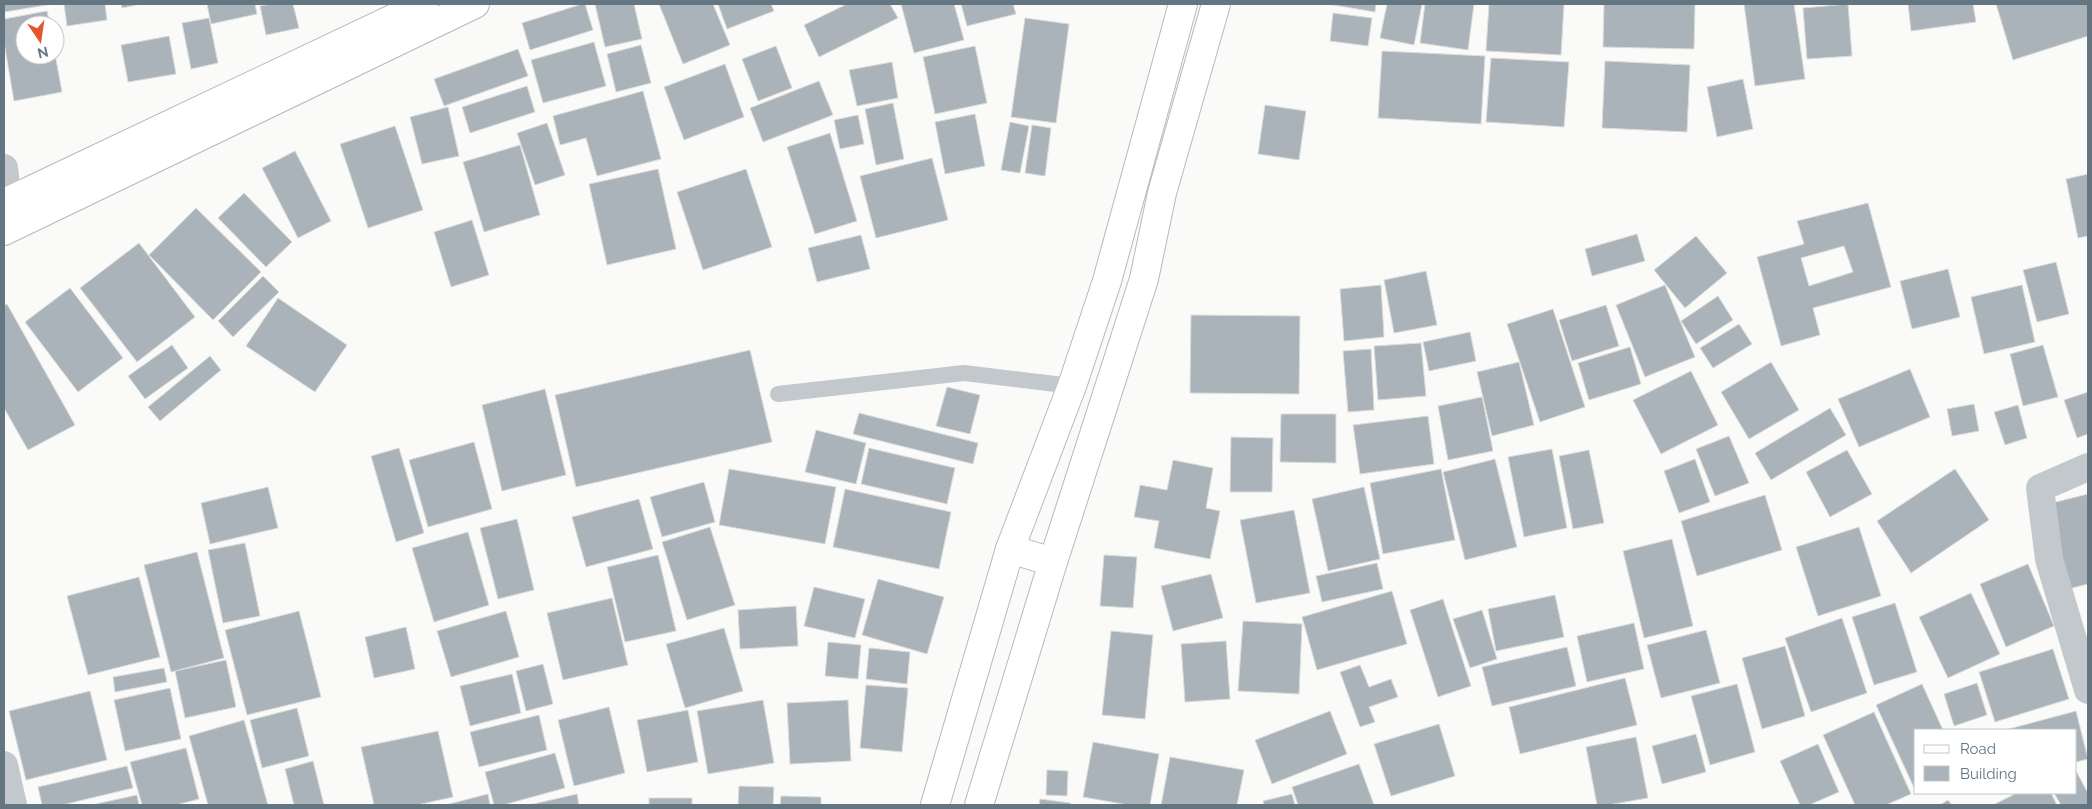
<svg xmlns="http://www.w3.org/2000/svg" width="2092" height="809" viewBox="0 0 2092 809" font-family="Raleway,sans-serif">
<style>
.building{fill:#aab3b9;stroke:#dcdcda;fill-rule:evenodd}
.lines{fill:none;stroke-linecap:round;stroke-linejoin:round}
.secondary-casing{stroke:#b3babf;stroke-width:30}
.primary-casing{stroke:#b5babe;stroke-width:30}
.service{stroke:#c3c8cc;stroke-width:16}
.minor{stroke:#c3c8cc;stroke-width:28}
.secondary{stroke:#fff;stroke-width:28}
.primary{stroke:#fff;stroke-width:28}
</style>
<rect width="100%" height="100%" fill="#fafaf8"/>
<!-- building -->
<g class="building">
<polygon points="4,4 52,4 5,12"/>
<polygon points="64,4 105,4 107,20 67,26"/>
<polygon points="121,4 141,4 122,8"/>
<polygon points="207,4 255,4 257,14 211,24"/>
<polygon points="271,4 293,4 299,28 266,35 260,6"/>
<polygon points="582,4 585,4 593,30 530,50 522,23"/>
<polygon points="595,4 634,4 642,39 605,47"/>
<polygon points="659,4 713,4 730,45 683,64"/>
<polygon points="718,4 771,4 774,11 727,29"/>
<polygon points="847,4 890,4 898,18 819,57 804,25"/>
<polygon points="901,4 954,4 964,40 914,53"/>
<polygon points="961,4 1013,4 1016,14 967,26"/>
<polygon points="1328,4 1376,4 1375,12"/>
<polygon points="1387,4 1422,4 1414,45 1380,38"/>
<polygon points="1425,4 1474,4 1468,50 1420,43"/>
<polygon points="1489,4 1564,4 1561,55 1486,51"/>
<polygon points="1604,4 1695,4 1694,49 1603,47"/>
<polygon points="1744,4 1794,4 1805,79 1755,86"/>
<polygon points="1848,4 1852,56 1807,59 1803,8"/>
<polygon points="1908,4 1973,4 1976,22 1911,31"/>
<polygon points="1996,4 2088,4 2088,36 2013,60"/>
<polygon points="47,11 50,25 25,25 25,55 55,54 62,92 14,101 4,42 4,19"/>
<polygon points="1333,13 1372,18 1368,46 1330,41"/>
<polygon points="209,18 218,63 191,69 182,23"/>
<polygon points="1025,18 1069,24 1056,123 1011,117"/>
<polygon points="169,36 176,74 128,82 121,45"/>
<polygon points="594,42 606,86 543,103 531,60"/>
<polygon points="641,45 651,83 616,92 607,54"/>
<polygon points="776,46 792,88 758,101 742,59"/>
<polygon points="975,46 987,103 935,114 923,57"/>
<polygon points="518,49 528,76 444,106 434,79"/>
<polygon points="1382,51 1485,56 1481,124 1378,118"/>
<polygon points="1491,58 1569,62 1564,127 1486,122"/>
<polygon points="1605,61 1690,65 1687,132 1602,128"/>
<polygon points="892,62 898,98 857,106 849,70"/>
<polygon points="725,64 744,117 684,140 664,87"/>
<polygon points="1743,79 1753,129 1717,137 1707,87"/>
<polygon points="819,81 833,115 763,142 750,108"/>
<polygon points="527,86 535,112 470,133 462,107"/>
<polygon points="643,91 661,159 597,176 586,138 560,145 553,116"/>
<polygon points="893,103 904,159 876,165 865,109"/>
<polygon points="1265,105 1306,111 1299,160 1258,154"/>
<polygon points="448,107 459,156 422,164 410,117"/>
<polygon points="975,114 985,166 945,174 935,122"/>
<polygon points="858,115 864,144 840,149 834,120"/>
<polygon points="1010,122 1029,126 1020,173 1001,170"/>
<polygon points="547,123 565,175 535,185 517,133"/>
<polygon points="1032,125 1051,128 1045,176 1025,173"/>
<polygon points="395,126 423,210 368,228 340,144"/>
<polygon points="830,133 857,221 815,234 787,147"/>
<polygon points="520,145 540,215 484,232 463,162"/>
<polygon points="295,151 331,221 298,238 262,168"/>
<polygon points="932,158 948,220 876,238 860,176"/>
<polygon points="658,169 676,249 607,265 589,184"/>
<polygon points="746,169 772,247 703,270 677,192"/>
<polygon points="2088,174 2088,236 2078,238 2066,179"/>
<polygon points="244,193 292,242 266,267 218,218"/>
<path d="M1868,203L1891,287L1813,308L1820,335L1781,346L1757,257L1804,244L1797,221ZM1844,246L1853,272L1809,286L1801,258Z"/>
<polygon points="196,208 261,272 213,320 149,255"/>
<polygon points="472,220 489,275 451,287 434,232"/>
<polygon points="1637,234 1645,261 1592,276 1585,249"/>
<polygon points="861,235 870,269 817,282 808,248"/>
<polygon points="1696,236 1727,273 1685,308 1654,270"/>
<polygon points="139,243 195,317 137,362 80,288"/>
<polygon points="2056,262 2069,314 2037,322 2023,270"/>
<polygon points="1948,269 1960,317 1912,329 1900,281"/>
<polygon points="1426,271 1437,325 1394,333 1384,280"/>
<polygon points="263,276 279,292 233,337 218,321"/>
<polygon points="1381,285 1384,337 1344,341 1340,289"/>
<polygon points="1665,285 1695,357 1645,377 1616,305"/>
<polygon points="2022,285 2035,342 1984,354 1971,297"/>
<polygon points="70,288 123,358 78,392 25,322"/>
<polygon points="1718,296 1733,320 1696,344 1681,321"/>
<polygon points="278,298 347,345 315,392 246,346"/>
<polygon points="7,304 75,425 28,450 4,408 4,306"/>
<polygon points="1606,305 1619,346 1572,361 1559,320"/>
<polygon points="1553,309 1585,407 1540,422 1507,324"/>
<polygon points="1191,315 1300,316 1299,394 1190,393"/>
<polygon points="1739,324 1752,344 1713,368 1700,348"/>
<polygon points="1470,332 1476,361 1429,371 1423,342"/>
<polygon points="1421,343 1426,396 1378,400 1374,346"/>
<polygon points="172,345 188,368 145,399 128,376"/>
<polygon points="2043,345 2058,397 2023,406 2010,354"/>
<polygon points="1630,347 1641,384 1589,400 1578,363"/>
<polygon points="1371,349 1374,410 1348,412 1343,351"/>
<polygon points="750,350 772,442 576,487 555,395"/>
<polygon points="210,356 221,370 160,421 148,407"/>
<polygon points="1519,362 1534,425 1492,436 1477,372"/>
<polygon points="1771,362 1799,410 1749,439 1721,392"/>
<polygon points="1910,369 1930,417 1859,447 1838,399"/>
<polygon points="1691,371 1718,425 1661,454 1633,400"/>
<polygon points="947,387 980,395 970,434 936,426"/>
<polygon points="545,389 566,475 502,491 482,405"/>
<polygon points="2088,392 2088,434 2077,438 2064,400"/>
<polygon points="1482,397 1493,451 1448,460 1438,406"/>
<polygon points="1974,404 1979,431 1952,436 1947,409"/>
<polygon points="2018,405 2027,438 2005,445 1994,412"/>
<polygon points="1830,408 1846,435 1771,480 1755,453"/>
<polygon points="859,413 978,443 973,464 853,434"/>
<polygon points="1281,414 1336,414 1336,463 1280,462"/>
<polygon points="1428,416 1434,464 1360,474 1353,425"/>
<polygon points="816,430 866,443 856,484 805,472"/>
<polygon points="1729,436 1749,483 1715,496 1696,449"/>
<polygon points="1231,437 1273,438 1272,492 1230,492"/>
<polygon points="474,442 492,509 428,527 409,460"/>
<polygon points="399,448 424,533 396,542 371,456"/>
<polygon points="869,448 955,468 947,504 861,484"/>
<polygon points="1552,449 1567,528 1524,537 1508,457"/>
<polygon points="1589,450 1604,523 1573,529 1559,456"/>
<polygon points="1847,450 1872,494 1830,517 1806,472"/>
<polygon points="1495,459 1517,547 1465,560 1443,472"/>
<polygon points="1695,459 1710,502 1679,513 1664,471"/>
<polygon points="1173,460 1213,468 1206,508 1220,511 1210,559 1154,548 1159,521 1134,517 1140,485 1167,490"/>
<polygon points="729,469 836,487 825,544 719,525"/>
<polygon points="1441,469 1455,540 1383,554 1370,483"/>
<polygon points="1955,469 1989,520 1911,573 1877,521"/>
<polygon points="704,482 715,522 662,537 650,497"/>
<polygon points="268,487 278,528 210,544 201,503"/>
<polygon points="1364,487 1380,559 1328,571 1312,499"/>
<polygon points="845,489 951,512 939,569 833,547"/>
<polygon points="2088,494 2088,584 2068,589 2048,504"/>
<polygon points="1765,495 1782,550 1697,576 1681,521"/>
<polygon points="639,499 653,549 586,567 572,517"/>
<polygon points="1294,510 1310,593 1256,603 1240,520"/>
<polygon points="517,519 534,590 498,599 480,528"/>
<polygon points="710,527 735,605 687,620 662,542"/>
<polygon points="1859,527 1881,596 1818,616 1796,547"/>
<polygon points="468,532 489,605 434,622 412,548"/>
<polygon points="1672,539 1693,626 1644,638 1623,551"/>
<polygon points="245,543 260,616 223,623 208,550"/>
<polygon points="197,552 224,658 171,672 144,565"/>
<polygon points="658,555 676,631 625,642 607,567"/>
<polygon points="1104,555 1137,557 1133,608 1100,606"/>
<polygon points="1377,563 1383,589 1322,602 1316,576"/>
<polygon points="2028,564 2054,626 2006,647 1980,584"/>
<polygon points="1211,574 1223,618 1173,631 1161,586"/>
<polygon points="139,577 160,657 88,675 67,596"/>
<polygon points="878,579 944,597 927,654 862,635"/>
<polygon points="814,587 865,599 855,638 804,626"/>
<polygon points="1392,591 1407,644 1317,670 1302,617"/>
<polygon points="1971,593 2000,654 1948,678 1919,617"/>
<polygon points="1555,595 1564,637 1496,651 1488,609"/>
<polygon points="612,598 628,665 563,680 547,613"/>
<polygon points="1443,599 1471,686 1438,697 1410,610"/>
<polygon points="1895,603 1917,672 1874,685 1852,617"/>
<polygon points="796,606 798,646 740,649 738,610"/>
<polygon points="1482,610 1497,659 1470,668 1453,619"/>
<polygon points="299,611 321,697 247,715 225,630"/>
<polygon points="506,611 519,657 451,677 437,631"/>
<polygon points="1842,618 1867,693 1811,712 1785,638"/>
<polygon points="1243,621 1302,624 1299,694 1238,691"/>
<polygon points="1634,623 1644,669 1587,682 1577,636"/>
<polygon points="406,627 415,669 374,678 365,637"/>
<polygon points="724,628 743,691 685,708 666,644"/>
<polygon points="1706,630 1720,683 1661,698 1647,645"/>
<polygon points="1111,631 1153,635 1145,719 1102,715"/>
<polygon points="1226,641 1230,699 1185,702 1181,644"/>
<polygon points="828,642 861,645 858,679 825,676"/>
<polygon points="1785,646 1805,716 1762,729 1742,658"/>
<polygon points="1567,647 1576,686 1492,706 1482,667"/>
<polygon points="869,648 910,652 907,684 866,679"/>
<polygon points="2053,649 2069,699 1995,722 1979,672"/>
<polygon points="226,660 236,707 185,718 175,671"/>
<polygon points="543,664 553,704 526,711 516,671"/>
<polygon points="1360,665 1369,687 1391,679 1398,697 1369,707 1375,722 1360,727 1340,672"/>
<polygon points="164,668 167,682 115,692 113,677"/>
<polygon points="512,674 521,713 470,726 460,686"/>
<polygon points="1625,678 1637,725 1520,754 1509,707"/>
<polygon points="1977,683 1987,715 1954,726 1944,694"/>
<polygon points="1737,684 1755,752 1710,765 1691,696"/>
<polygon points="1922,684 1943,730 1916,730 1916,792 1876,705"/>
<polygon points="866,685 908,688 902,752 860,748"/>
<polygon points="170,688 181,739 125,751 114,700"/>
<polygon points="90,691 107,760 26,780 9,711"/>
<polygon points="763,700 774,763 708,774 697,711"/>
<polygon points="848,700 851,761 790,764 787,703"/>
<polygon points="609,707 625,773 574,786 558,720"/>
<polygon points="297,708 309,756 262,768 250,720"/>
<polygon points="688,710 698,762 647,772 637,720"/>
<polygon points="1330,711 1347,754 1272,784 1255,740"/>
<polygon points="2076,711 2088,759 2076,762 2076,730 2005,730"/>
<polygon points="1874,712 1911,794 1886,805 1855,805 1823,735"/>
<polygon points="539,715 547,750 479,767 470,732"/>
<polygon points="244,720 268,805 208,805 189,736"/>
<polygon points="1439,724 1455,776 1391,796 1374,744"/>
<polygon points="438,731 453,797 417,805 374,805 361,747"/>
<polygon points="1696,734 1706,772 1662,784 1652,746"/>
<polygon points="1636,737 1648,798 1608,805 1597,805 1586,747"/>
<polygon points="1093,742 1159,754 1150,805 1128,805 1083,797"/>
<polygon points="1818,744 1839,792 1809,805 1800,805 1780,761"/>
<polygon points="186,748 199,799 176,805 142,805 130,762"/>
<polygon points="555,753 565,788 503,805 494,805 485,772"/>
<polygon points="1170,757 1244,770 1237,805 1161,805"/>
<polygon points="313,761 324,805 294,805 285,769"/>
<polygon points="1359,764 1374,805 1298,805 1292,787"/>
<polygon points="127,766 133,788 62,805 42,805 38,787"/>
<polygon points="1047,770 1068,771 1067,796 1046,795"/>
<polygon points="2076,771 2088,793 2088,805 2061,805 2054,793 2076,793"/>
<polygon points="739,786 774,787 773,805 738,805"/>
<polygon points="2017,793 2051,793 2057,805 1993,805"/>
<polygon points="488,794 490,805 445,805"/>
<polygon points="577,794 579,805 529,805"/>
<polygon points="1292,794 1295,805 1264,805 1263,801"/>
<polygon points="137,795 139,805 91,805"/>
<polygon points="781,796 821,797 821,805 780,805"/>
<rect x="649" y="798" width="43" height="7"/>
<polygon points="1040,799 1071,803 1070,805 1039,805"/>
<polygon points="1948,800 1952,805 1940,805"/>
</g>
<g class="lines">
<defs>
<g id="secondary">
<polyline points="4,203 424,4"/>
<polyline points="4,231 475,4"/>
</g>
<g id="primary">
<polyline points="1010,549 1053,562"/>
<polyline points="935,805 1010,549 1072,386 1107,281 1183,4"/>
<polyline points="979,805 1053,562 1144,279 1162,193 1216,4"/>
</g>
</defs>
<!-- secondary casing -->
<use href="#secondary" class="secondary-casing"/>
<!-- primary casing -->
<use href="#primary" class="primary-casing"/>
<!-- service -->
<polyline class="service" points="778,394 964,373 1072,386"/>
<!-- minor -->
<g class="minor">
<polyline points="4,168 8,201"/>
<polyline points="2088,467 2040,488 2049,559 2088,690"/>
<polyline points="4,765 13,805"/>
</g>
<!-- secondary -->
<use href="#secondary" class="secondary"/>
<!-- primary -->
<use href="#primary" class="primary"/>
</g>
<!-- border -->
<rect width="2092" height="809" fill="none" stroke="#657683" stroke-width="10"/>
<!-- legend -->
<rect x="1914" y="729" width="162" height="65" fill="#ffffff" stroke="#c1c8cd"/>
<rect x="1924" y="745" width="25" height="8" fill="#ffffff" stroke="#c1c8cd"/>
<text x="1960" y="754" font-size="15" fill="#657683">Road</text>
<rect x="1924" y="766" width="25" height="15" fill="#aab3b9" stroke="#c1c8cd"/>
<text x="1960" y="779" font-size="15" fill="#657683">Building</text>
<!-- north arrow -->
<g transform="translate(40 40) rotate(167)"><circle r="24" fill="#ffffff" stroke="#c1c8cd"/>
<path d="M0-4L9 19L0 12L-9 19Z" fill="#e4572e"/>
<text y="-8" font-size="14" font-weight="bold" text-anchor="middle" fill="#657683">N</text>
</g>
</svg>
